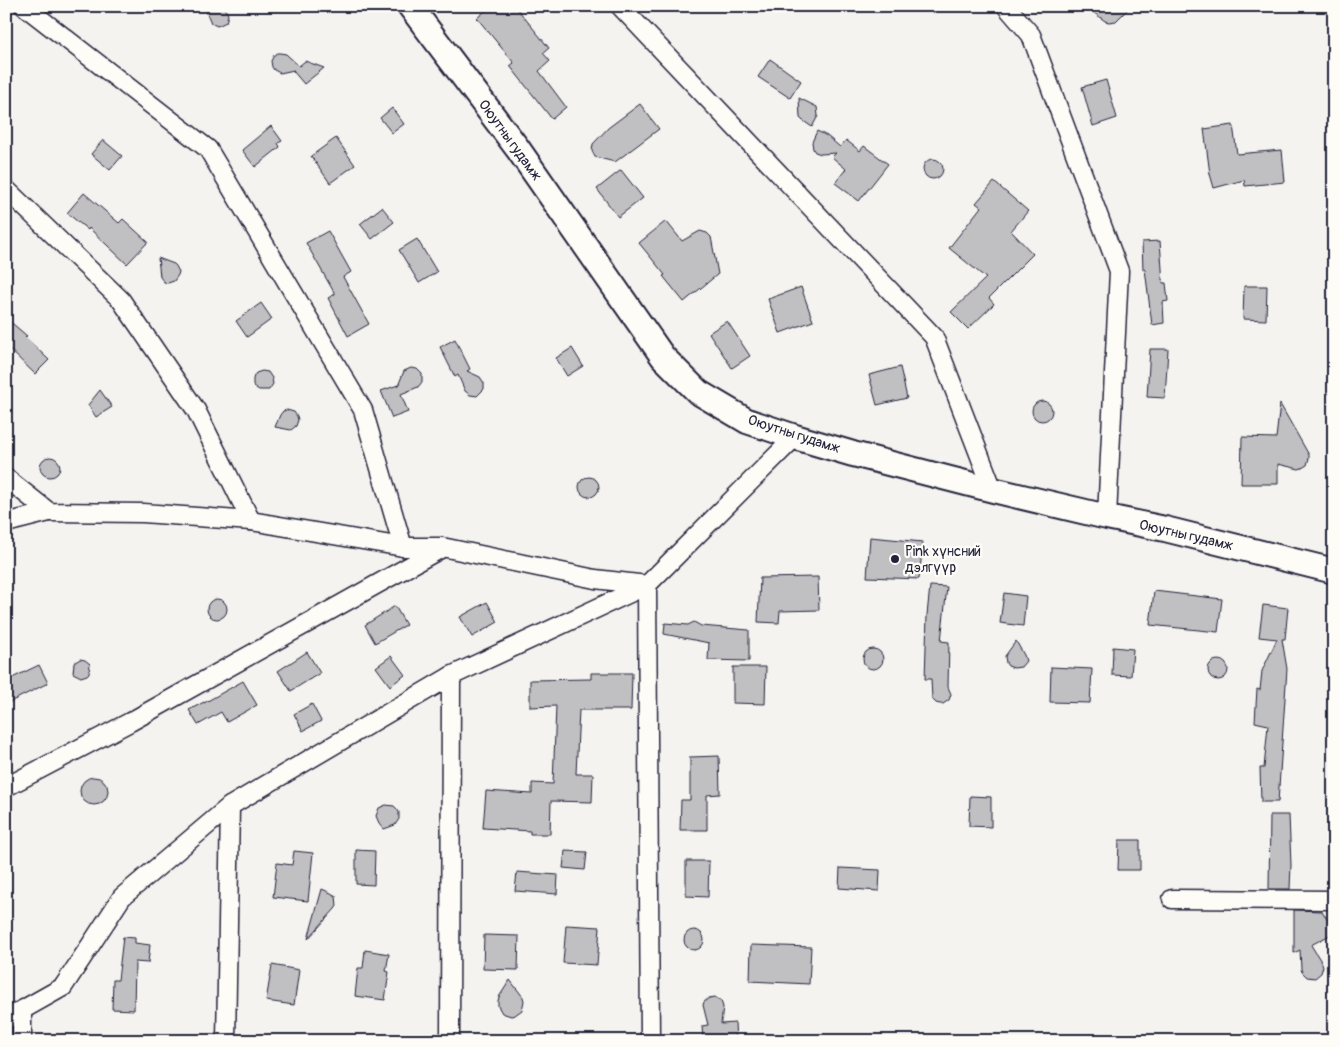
<svg xmlns="http://www.w3.org/2000/svg" width="1340" height="1047" viewBox="0 0 1340 1047" font-family="Pangolin,sans-serif">
<style>
.building{fill:#c0bfc2;stroke:#22223b}
.lines{fill:none;stroke-linecap:round;stroke-linejoin:round}
.street-casing{stroke:#22223b;stroke-width:21}
.secondary-casing{stroke:#22223b;stroke-width:28}
.street{stroke:#fdfcf7;stroke-width:18}
.secondary{stroke:#fdfcf7;stroke-width:24}
.poi-dot{fill:#22223b;stroke:#fdfcf7;stroke-width:2}
.labels{text-anchor:middle;dominant-baseline:central;stroke-width:4.5;stroke-linejoin:round;paint-order:stroke}
.street-label{font-size:14px;fill:#22223b;stroke:#fdfcf7}
.poi-label{font-size:14px;fill:#22223b;stroke:#fdfcf7;text-anchor:start}
</style>
<rect width="100%" height="100%" fill="#f4f3ef"/>
<filter id="ink" filterUnits="userSpaceOnUse"><feTurbulence type="fractalNoise" baseFrequency=".02" numOctaves="2"/><feDisplacementMap in="SourceGraphic" scale="10" xChannelSelector="R" yChannelSelector="G"/><feConvolveMatrix kernelMatrix="1 2 1 2 8 2 1 2 1" color-interpolation-filters="sRGB"/></filter>
<g filter="url(#ink)">
<!-- building -->
<g class="building">
<polygon points="204,6 222,6 227,12 228,15 226,22 220,25 217,26 211,23"/>
<polygon points="491,6 515,6 549,48 543,53 550,61 539,71 566,107 552,119 510,66 514,63 477,18"/>
<polygon points="1085,6 1131,6 1116,21 1109,22 1105,21"/>
<polygon points="277,53 280,53 286,54 299,66 305,61 324,68 304,84 293,71 294,70 280,73 274,70 272,67 271,61 274,55"/>
<polygon points="770,59 801,81 790,98 758,77"/>
<polygon points="1106,80 1117,118 1093,126 1082,87"/>
<polygon points="799,98 817,107 818,116 812,127 802,120 800,118"/>
<polygon points="640,104 659,129 615,162 595,157 592,151 593,144 608,128"/>
<polygon points="392,108 404,124 392,133 380,118"/>
<polygon points="1233,125 1237,154 1282,150 1285,182 1245,186 1244,180 1214,188 1210,174 1204,129"/>
<polygon points="271,126 282,141 278,143 280,147 255,167 242,150"/>
<polygon points="817,131 827,136 840,147 846,140 860,151 864,146 888,164 859,201 835,183 846,169 832,157 836,153 821,154 815,152 813,149 812,142"/>
<polygon points="336,138 355,165 330,183 311,156"/>
<polygon points="103,140 122,156 110,170 91,154"/>
<circle cx="933" cy="169" r="10"/>
<polygon points="621,170 643,198 618,217 597,189"/>
<polygon points="994,182 1028,211 1011,231 1033,254 989,298 994,304 968,329 951,312 986,278 949,248 981,207 976,203"/>
<polygon points="84,193 119,223 123,219 148,242 127,264 89,228 88,230 67,213"/>
<polygon points="382,207 394,222 372,239 360,224"/>
<polygon points="666,221 682,241 700,231 707,233 711,237 718,274 684,302 663,276 665,275 639,243"/>
<polygon points="328,231 351,272 343,277 369,324 348,336 328,298 335,294 306,243"/>
<polygon points="417,239 437,272 419,283 399,250"/>
<polygon points="1160,241 1163,283 1166,283 1168,301 1163,302 1164,323 1152,325 1145,269 1143,270 1142,242"/>
<polygon points="158,258 174,264 176,266 179,272 178,275 174,281 168,283 164,282 160,277"/>
<polygon points="1244,286 1267,286 1266,320 1243,319"/>
<polygon points="801,287 813,321 780,333 768,299"/>
<polygon points="261,303 272,319 247,337 236,321"/>
<polygon points="6,318 27,336 25,337 49,360 35,374 6,346"/>
<polygon points="727,321 750,356 732,368 709,333"/>
<polygon points="455,339 470,369 467,371 480,377 484,383 484,389 477,396 470,395 465,391 458,375 455,377 440,347"/>
<polygon points="572,348 583,366 567,376 556,358"/>
<polygon points="1150,349 1168,349 1165,398 1147,397"/>
<polygon points="900,367 907,398 877,405 869,375"/>
<polygon points="411,368 417,369 422,374 422,382 418,387 401,394 408,412 392,418 381,391 398,385 398,386 404,371"/>
<polygon points="262,371 268,372 272,378 273,384 269,390 259,390 253,386 253,379 254,376 256,373"/>
<polygon points="100,390 112,407 96,417 88,405"/>
<circle cx="1042" cy="411" r="10"/>
<polygon points="1280,404 1309,455 1309,458 1307,465 1302,468 1299,469 1278,464 1278,484 1241,484 1242,437 1276,438"/>
<polygon points="287,410 294,412 297,416 298,420 296,426 291,430 275,427 280,415 283,411"/>
<circle cx="50" cy="467" r="10"/>
<circle cx="589" cy="487" r="10"/>
<polygon points="870,537 923,542 919,579 867,577"/>
<polygon points="818,577 819,610 780,611 779,623 758,622 760,578"/>
<polygon points="930,586 947,587 941,641 949,642 948,687 951,694 949,700 943,704 940,704 936,703 932,699 931,679 925,679 927,615"/>
<polygon points="1154,591 1222,599 1218,632 1150,625"/>
<polygon points="1004,593 1026,596 1023,626 1000,623"/>
<circle cx="217" cy="609" r="10"/>
<polygon points="487,602 498,622 472,637 460,617"/>
<polygon points="1263,605 1288,608 1285,639 1282,639 1287,669 1278,802 1261,802 1260,768 1264,768 1268,725 1255,722 1257,689 1260,690 1262,671 1277,639 1259,637"/>
<polygon points="395,606 406,625 375,643 365,625"/>
<polygon points="694,622 701,626 749,630 749,661 708,660 709,643 664,634 665,623 688,625"/>
<polygon points="1016,641 1024,655 1026,661 1021,667 1014,668 1008,666 1006,663 1005,656"/>
<polygon points="1113,647 1133,649 1131,676 1112,675"/>
<circle cx="873" cy="659" r="10"/>
<polygon points="307,652 320,673 291,691 278,671"/>
<polygon points="391,656 405,675 390,686 376,667"/>
<polygon points="80,659 85,660 90,664 89,673 87,675 81,677 73,673 74,663"/>
<circle cx="1218" cy="670" r="10"/>
<polygon points="39,665 48,683 6,704 6,681"/>
<polygon points="733,667 766,667 765,704 733,703"/>
<polygon points="1051,667 1092,669 1090,703 1050,702"/>
<polygon points="591,673 632,673 631,710 579,710 576,774 593,774 592,802 551,801 550,834 530,834 530,831 483,828 486,791 532,794 532,783 553,784 556,706 530,707 530,680 591,679"/>
<polygon points="243,681 257,705 227,722 221,712 198,725 189,710 204,702 204,703"/>
<polygon points="312,704 321,721 303,731 294,714"/>
<polygon points="719,756 720,794 707,795 707,830 680,830 681,800 690,800 690,757"/>
<circle cx="94" cy="791" r="14"/>
<polygon points="970,796 991,797 991,827 969,826"/>
<polygon points="386,805 394,806 397,809 399,812 399,819 395,825 384,829 379,823 376,816 379,808"/>
<polygon points="1270,815 1289,815 1291,865 1290,889 1269,889"/>
<polygon points="1119,840 1140,840 1140,870 1118,870"/>
<polygon points="356,850 375,851 374,885 356,884"/>
<polygon points="294,851 313,853 308,901 273,897 277,863 292,865"/>
<polygon points="565,851 587,852 585,870 563,868"/>
<polygon points="686,861 709,861 708,897 686,896"/>
<polygon points="840,868 880,870 879,891 839,888"/>
<polygon points="517,872 558,875 557,894 515,891"/>
<polygon points="322,889 331,893 336,896 337,906 335,909 308,939"/>
<polygon points="1294,910 1322,911 1331,925 1332,928 1330,935 1311,945 1322,963 1323,966 1321,973 1315,978 1307,977 1302,972 1301,969 1300,950 1294,953"/>
<polygon points="566,925 600,927 597,965 563,963"/>
<circle cx="694" cy="940" r="10"/>
<polygon points="484,935 519,936 518,970 483,969"/>
<polygon points="123,937 135,938 135,943 150,945 148,963 135,962 134,1010 112,1009 113,980 118,980"/>
<polygon points="751,945 811,947 809,984 750,981"/>
<polygon points="365,950 389,954 386,971 389,972 385,1000 355,996 358,968 363,968"/>
<polygon points="272,965 299,970 294,1005 266,1001"/>
<polygon points="510,980 523,997 524,1001 522,1010 515,1015 511,1016 502,1013 498,1006 498,1001 499,997"/>
<polygon points="715,997 721,1001 723,1007 721,1024 735,1023 736,1041 703,1041 702,1026 708,1025 703,1005 704,1002 709,998"/>
</g>
<g class="lines">
<defs>
<g id="street">
<polyline points="24,6 208,149 363,410 403,547"/>
<polyline points="620,6 934,337 993,490"/>
<polyline points="1006,6 1031,35 1119,271 1107,517"/>
<polyline points="6,189 121,300 196,410 251,521"/>
<polyline points="6,478 49,512 143,513 251,521 403,547 442,547 595,579 647,585 795,437"/>
<polyline points="6,523 49,512"/>
<polyline points="6,787 130,722 442,548"/>
<polyline points="1172,899 1334,900"/>
<polyline points="6,1019 63,987 122,897 230,806 451,676 647,585 650,1041"/>
<polyline points="22,1041 22,1010"/>
<polyline points="226,1041 230,806"/>
<polyline points="450,1041 451,676"/>
</g>
<polyline id="secondary" points="410,6 518,149 663,357 698,392 747,421 795,437 853,454 993,490 1107,517 1165,529 1334,571"/>
</defs>
<!-- street casing -->
<use href="#street" class="street-casing"/>
<!-- secondary casing -->
<use href="#secondary" class="secondary-casing"/>
<!-- street -->
<use href="#street" class="street"/>
<!-- secondary -->
<use href="#secondary" class="secondary"/>
</g>
</g>
<!-- markers -->
<circle class="poi-dot" cx="895" cy="559" r="5"/>
<g class="labels">
<!-- street labels -->
<g class="street-label">
<text transform="translate(510 140) rotate(54)">Оюутны гудамж</text>
<text transform="translate(794 434) rotate(18)">Оюутны гудамж</text>
<text transform="translate(1186 535) rotate(13)">Оюутны гудамж</text>
</g>
<!-- poi labels -->
<g class="poi-label">
<text x="905" y="551">Pink хүнсний<tspan x="905" dy="16">дэлгүүр</tspan></text>
</g>
</g>
<!-- margin -->
<rect width="1340" height="1047" fill="none" stroke="#fdfcf7" stroke-width="25"/>
<rect x="12" y="12" width="1315" height="1022" fill="none" stroke="#22223b" stroke-width="2" filter="url(#ink)"/>
</svg>
